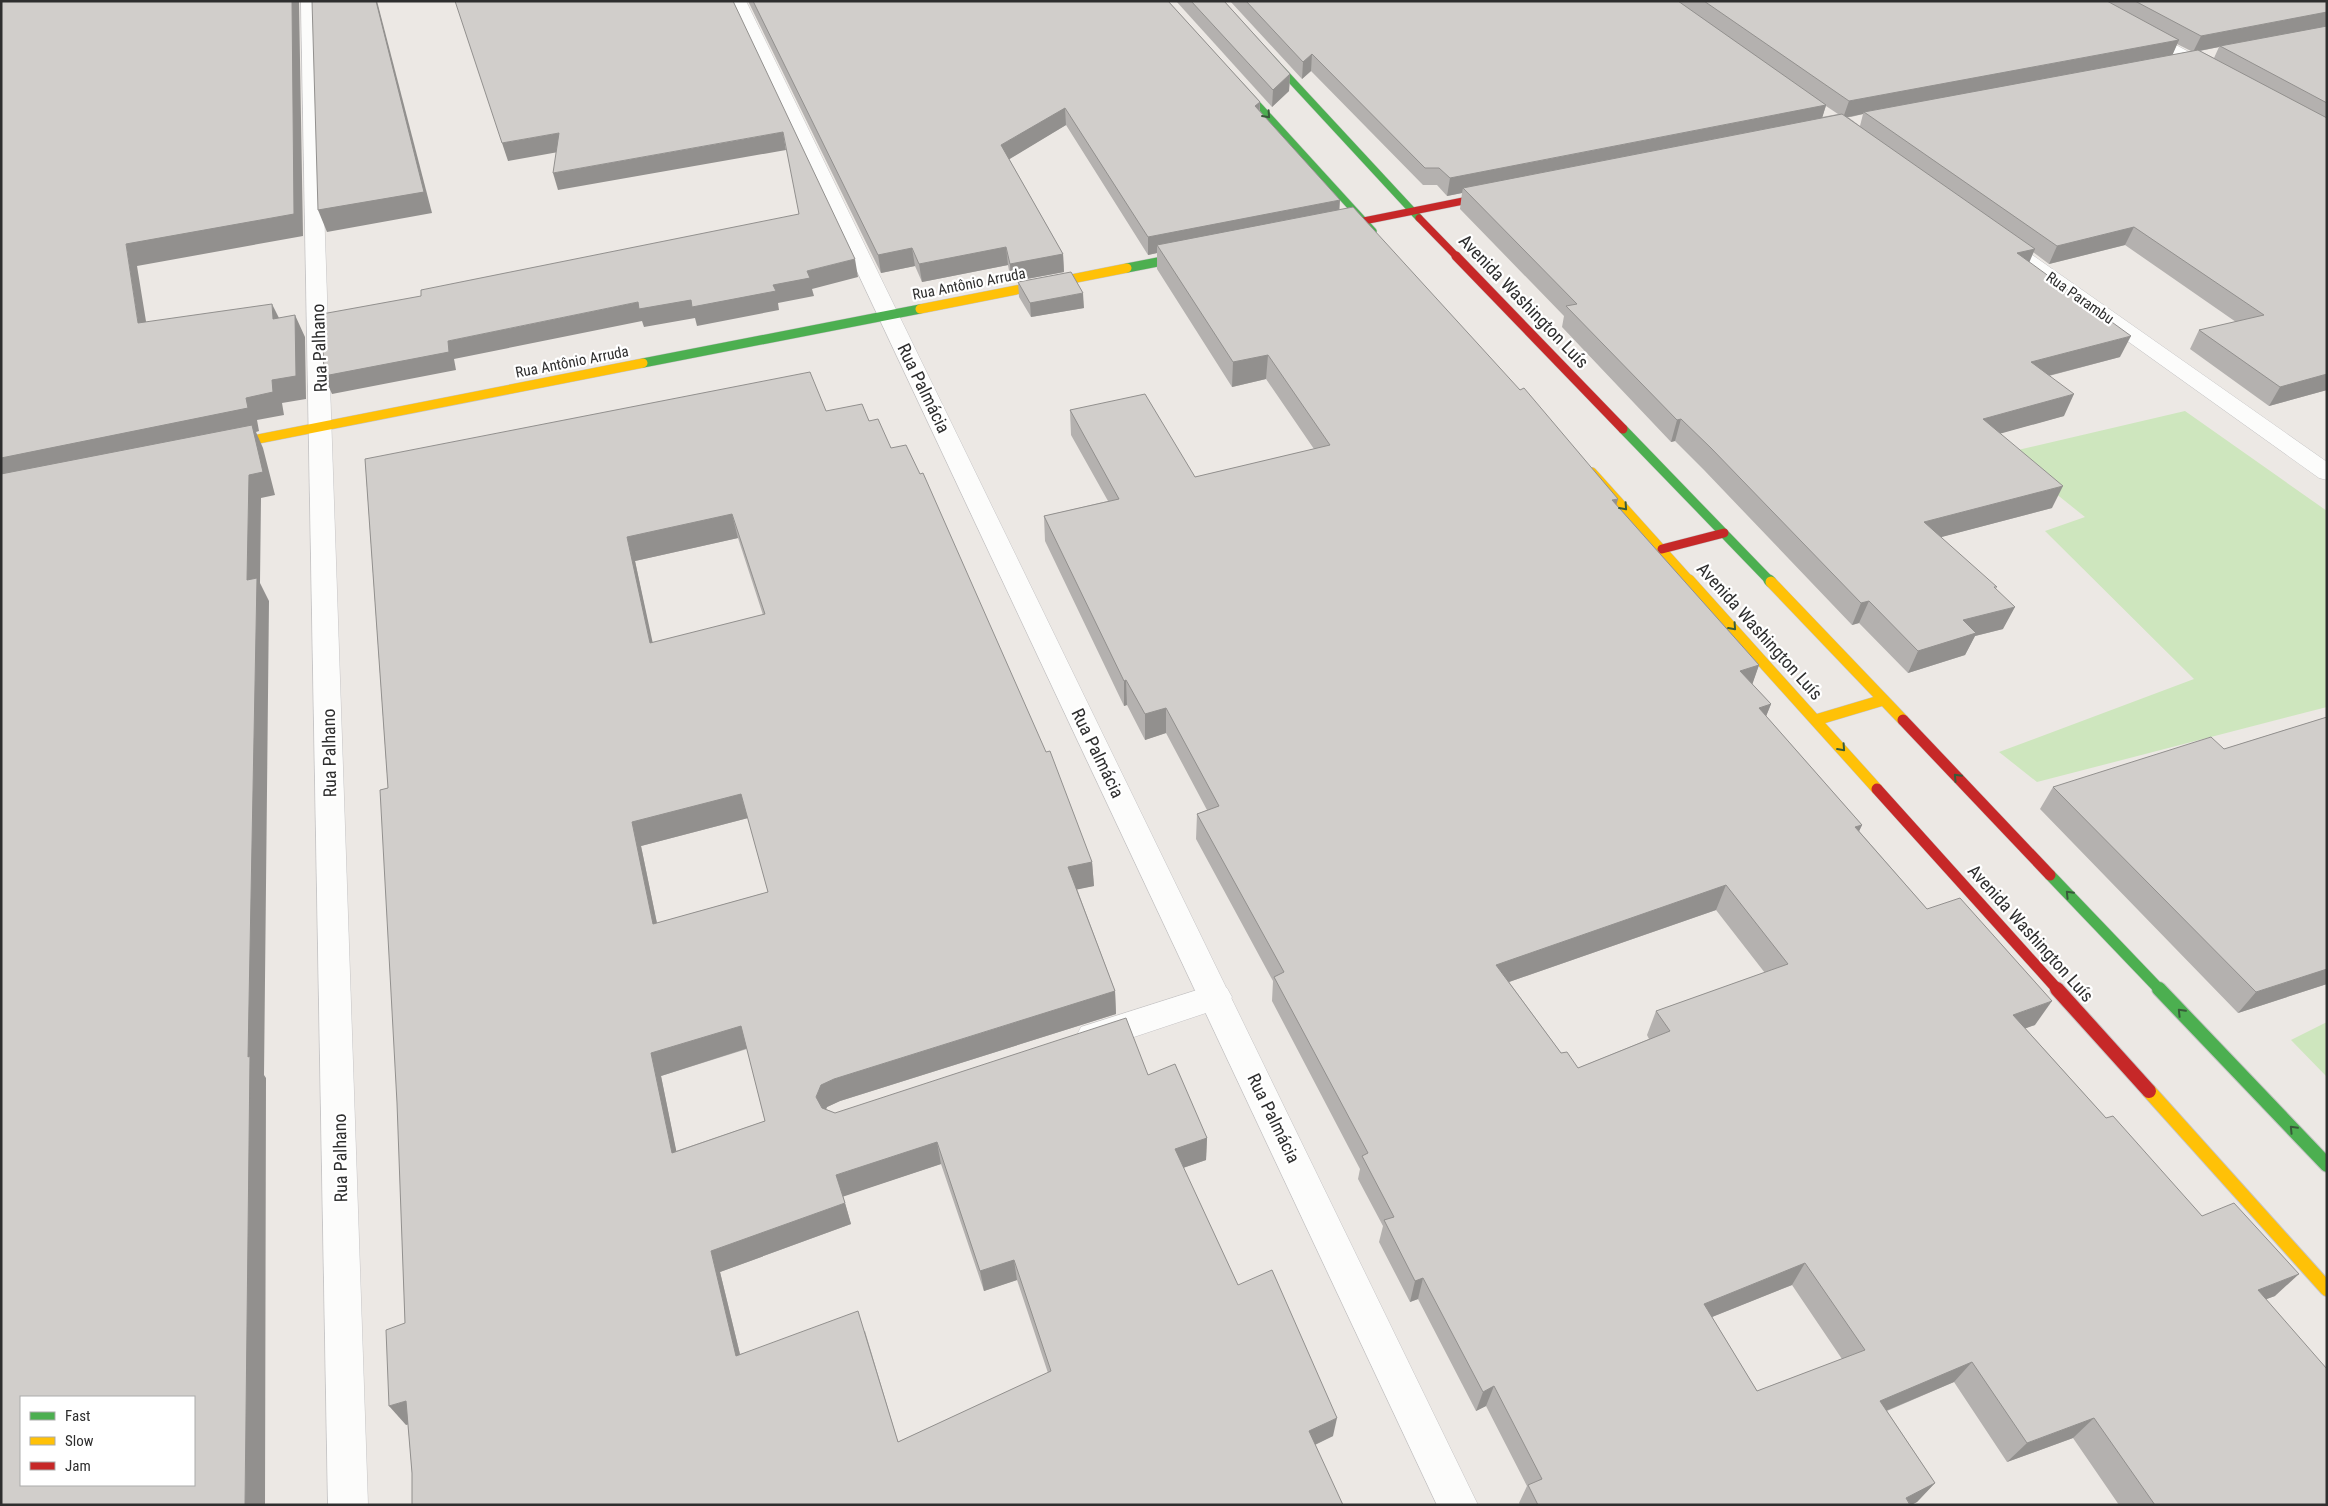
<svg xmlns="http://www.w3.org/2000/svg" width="2328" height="1506" viewBox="0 0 2328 1506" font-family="'Roboto Condensed',sans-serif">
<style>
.green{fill:#cee6be}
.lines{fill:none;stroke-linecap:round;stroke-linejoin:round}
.lane-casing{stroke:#c5c4c5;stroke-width:1}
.street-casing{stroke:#c5c4c5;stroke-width:1}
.fast-far3-casing{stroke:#c5c4c5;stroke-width:8}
.fast-far2-casing{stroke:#c5c4c5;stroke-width:10}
.fast-far1-casing{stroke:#c5c4c5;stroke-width:12}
.fast-casing{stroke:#c5c4c5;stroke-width:16}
.slow-far2-casing{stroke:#c5c4c5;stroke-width:10}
.slow-far1-casing{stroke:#c5c4c5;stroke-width:12}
.slow-casing{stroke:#c5c4c5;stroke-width:16}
.jam-far3-casing{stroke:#c5c4c5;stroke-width:8}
.jam-far2-casing{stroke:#c5c4c5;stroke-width:10}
.jam-far1-casing{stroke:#c5c4c5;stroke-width:12}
.jam-casing{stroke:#c5c4c5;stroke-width:16}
.lane{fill:#fcfcfb;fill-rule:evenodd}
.street{fill:#fcfcfb;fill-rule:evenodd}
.fast-far3{stroke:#4caf50;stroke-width:7}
.fast-far2{stroke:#4caf50;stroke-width:9}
.fast-far1{stroke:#4caf50;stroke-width:11}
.fast{stroke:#4caf50;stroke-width:14}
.slow-far2{stroke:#ffc107;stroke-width:9}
.slow-far1{stroke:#ffc107;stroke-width:11}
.slow{stroke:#ffc107;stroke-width:14}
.jam-far3{stroke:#c62828;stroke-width:7}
.jam-far2{stroke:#c62828;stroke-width:9}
.jam-far1{stroke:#c62828;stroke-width:11}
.jam{stroke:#c62828;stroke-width:14}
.wall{fill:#b4b1af;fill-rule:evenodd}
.shaded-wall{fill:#92908e}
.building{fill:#d1cecb;stroke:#92908e;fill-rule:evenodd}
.oneway{stroke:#385b3a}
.labels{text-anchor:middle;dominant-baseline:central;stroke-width:4.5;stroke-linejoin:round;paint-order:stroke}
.far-street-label{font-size:15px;fill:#2e2e2e;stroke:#fff}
.street-label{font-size:18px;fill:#2e2e2e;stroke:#fff}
</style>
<rect width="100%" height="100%" fill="#ece8e4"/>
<!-- green -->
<g class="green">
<polygon points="2185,411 2327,511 2327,707 2037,782 1999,752 2194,679 2045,531 2085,517 2005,453"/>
<polygon points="2327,1022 2327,1077 2291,1040"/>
</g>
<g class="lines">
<defs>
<polygon id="lane" points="1216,984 1227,988 1232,997 1227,1006 1092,1051 1081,1047 1076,1037 1081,1027"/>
<g id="street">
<polygon points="301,1 317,1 368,1505 328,1505"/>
<polygon points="730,1 746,1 1478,1505 1437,1505"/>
<polygon points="2074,1 2094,1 2217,67 2219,71 2217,75 2205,75"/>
<polygon points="2014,245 2021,247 2327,462 2327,480 2319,478 2007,255 2004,251 2007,247"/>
</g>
<g id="fast-far3">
<polyline points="1218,1 1419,218"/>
<polyline points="1235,80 1373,231"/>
<polyline points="1182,257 1194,255"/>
</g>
<g id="fast-far2">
<polyline points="1127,268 1188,256"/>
<polyline points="643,363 920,309"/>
<polyline points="1623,429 1770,581"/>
</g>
<g id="fast-far1">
<polyline points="1769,580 1771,582"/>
<polyline points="2050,875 2160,990"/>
</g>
<polyline id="fast" points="2159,989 2327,1165"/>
<g id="slow-far2">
<polyline points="920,309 1127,268"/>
<polyline points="223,446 643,363"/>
<polyline points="1592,472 1690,581"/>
</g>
<g id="slow-far1">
<polyline points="1689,580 1877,789"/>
<polyline points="1771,582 1903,720"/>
<polyline points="1816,720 1883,700"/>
</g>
<polyline id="slow" points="2149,1091 2327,1289"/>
<g id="jam-far3">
<polyline points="1419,218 1457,257"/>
<polyline points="1329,228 1498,194"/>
</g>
<g id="jam-far2">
<polyline points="1456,256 1623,429"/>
<polyline points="1662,549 1724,533"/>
</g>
<g id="jam-far1">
<polyline points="1903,720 2050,875"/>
<polyline points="1877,789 2058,990"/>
</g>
<polyline id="jam" points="2057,989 2149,1091"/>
</defs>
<!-- lane casing -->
<use href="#lane" class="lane-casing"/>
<!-- street casing -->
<use href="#street" class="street-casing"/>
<!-- fast-far3 casing -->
<use href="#fast-far3" class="fast-far3-casing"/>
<!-- fast-far2 casing -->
<use href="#fast-far2" class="fast-far2-casing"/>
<!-- fast-far1 casing -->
<use href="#fast-far1" class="fast-far1-casing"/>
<!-- fast casing -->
<use href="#fast" class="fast-casing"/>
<!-- slow-far2 casing -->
<use href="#slow-far2" class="slow-far2-casing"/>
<!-- slow-far1 casing -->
<use href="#slow-far1" class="slow-far1-casing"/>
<!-- slow casing -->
<use href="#slow" class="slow-casing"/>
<!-- jam-far3 casing -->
<use href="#jam-far3" class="jam-far3-casing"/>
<!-- jam-far2 casing -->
<use href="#jam-far2" class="jam-far2-casing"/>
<!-- jam-far1 casing -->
<use href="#jam-far1" class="jam-far1-casing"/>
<!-- jam casing -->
<use href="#jam" class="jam-casing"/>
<!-- lane -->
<use href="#lane" class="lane"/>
<!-- street -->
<use href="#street" class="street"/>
<!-- fast-far3 -->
<use href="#fast-far3" class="fast-far3"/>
<!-- fast-far2 -->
<use href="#fast-far2" class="fast-far2"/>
<!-- fast-far1 -->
<use href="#fast-far1" class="fast-far1"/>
<!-- fast -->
<use href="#fast" class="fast"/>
<!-- slow-far2 -->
<use href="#slow-far2" class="slow-far2"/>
<!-- slow-far1 -->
<use href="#slow-far1" class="slow-far1"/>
<!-- slow -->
<use href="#slow" class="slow"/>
<!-- jam-far3 -->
<use href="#jam-far3" class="jam-far3"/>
<!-- jam-far2 -->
<use href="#jam-far2" class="jam-far2"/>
<!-- jam-far1 -->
<use href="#jam-far1" class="jam-far1"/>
<!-- jam -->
<use href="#jam" class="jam"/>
</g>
<!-- wall -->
<g class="wall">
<path d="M748,1H1168L1260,102V111L1339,210L1618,499L1616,504L1759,665L1752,684L1771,704L1766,716L1862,825L1859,831L1927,909L2035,1025L2025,1028L2106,1118L2202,1216L2275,1296L2266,1299L2327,1505H2119L2073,1438L2007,1462L1954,1382L1887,1411L1935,1483L1917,1502L1911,1505H1520L1519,1503L1527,1486L1486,1406L1476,1411L1418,1299L1410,1302L1379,1242L1383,1226L1358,1179L1360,1169L1272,1001L1273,981L1196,839L1197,814L1207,810L1166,733L1145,740L1127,705L1124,706L1045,541L1044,516L1108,501L1071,435L1070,410L1195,477L1314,449L1266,379L1232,387L1157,269V253L1148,255L1066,125L1009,159L1063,254L1064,272L1011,282L1008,265L922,282L915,266L881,273ZM1716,910L1765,973L1656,1011L1647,1035L1649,1039L1578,1068L1561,1053L1509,982ZM1792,1285L1842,1359L1757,1391L1712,1317Z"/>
<polygon points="1176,1 1224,1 1290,74 1289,91 1272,107"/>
<path d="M1230,1H2327V390L2269,406L2190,349L2199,330L2236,322L2125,245L2049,264L2033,252L2029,262L2120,357L2049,376L2064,416L2000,433L2052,508L1941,537L1996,589L2003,629L1975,636L1965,655L1908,673L1859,623L1852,625L1704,470L1675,441L1671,442L1562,327L1564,316L1460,209L1462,193L1447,196L1437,185H1423L1311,71L1302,79ZM2177,44L2191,51L2172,55ZM2219,47L2214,58L2200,51ZM1826,106L1838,114L1822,117ZM1863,114L1860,126L1848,117H1851Z"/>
<polygon points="1018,282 1084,308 1031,317 1019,297"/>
<path d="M826,411L869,421L891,448L1092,862L1094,886L1077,889L1115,991L1116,1014L840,1101L827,1107L826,1109L835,1113L1148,1075L1207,1138L1206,1160L1183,1168L1238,1285L1333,1436L1315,1445L412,1473L408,1424L406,1425L405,1323L388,788L365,459ZM738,538L763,615L652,643L635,561ZM748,818L768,892L657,923L641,846ZM747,1049L765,1121L676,1151L661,1076ZM941,1164L984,1291L1017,1280L1048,1373L898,1442L865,1331L740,1354L720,1272L851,1224L843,1196Z"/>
<polygon points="2327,717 2327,984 2238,1013 2040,809 2053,787 2224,749"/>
</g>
<!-- shaded-wall -->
<g class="shaded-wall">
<polygon points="292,1 299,1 303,236 137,266 150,346 138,323 126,244"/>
<polygon points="376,1 377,1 432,213 327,232 318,210"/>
<polygon points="2327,12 2327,27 2220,46 2219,47 2193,52 2201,36"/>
<polygon points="2179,40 2172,56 1864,112 1863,114 1843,118 1849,101"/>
<polygon points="1312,54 1311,71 1302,79 1303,62"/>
<polygon points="1290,74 1289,91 1272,107 1273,90"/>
<polygon points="1260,102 1259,119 1255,106"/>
<polygon points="1826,105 1821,122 1463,188 1462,193 1447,196 1450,178"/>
<polygon points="1065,108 1066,125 1003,163 1001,145"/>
<polygon points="783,132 786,150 558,190 553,173"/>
<polygon points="559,133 564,151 508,161 502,143"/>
<polygon points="1340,200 1339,217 1157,245 1157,253 1148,255 1148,237"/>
<polygon points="2134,227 2125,245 2049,264 2057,246"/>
<polygon points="1006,247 1008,265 922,282 919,264"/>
<polygon points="912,248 915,266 881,273 878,255"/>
<polygon points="2035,249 2026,270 2017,253"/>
<polygon points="1063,254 1064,272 1011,282 1010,264"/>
<polygon points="855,259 858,277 812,289 814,296 778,303 779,310 697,326 695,318 644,327 642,321 454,359 456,370 332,394 324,376 448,341 638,302 773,285 807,271"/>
<polygon points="1083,293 1084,308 1031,317 1030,303"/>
<polygon points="272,304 283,326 273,319"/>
<polygon points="295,315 305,337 306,399 282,403 284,415 257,420 259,431 256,432 263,448 275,495 261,498 260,583 269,601 264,1075 266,1078 265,1505 245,1505 248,1057 1,484 1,458 246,398 272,380"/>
<polygon points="2131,336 2120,357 2021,383 2031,362"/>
<polygon points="1268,355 1266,379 1232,387 1233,362"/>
<polygon points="2327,374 2327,390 2269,406 2280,387"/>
<polygon points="2074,394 2064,416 1974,441 1983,419"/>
<polygon points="1681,419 1675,441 1671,442 1677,420"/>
<polygon points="2063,486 2052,508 1915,544 1924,522"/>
<polygon points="1618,499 1611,524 1612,500"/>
<polygon points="732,514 738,538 635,561 658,667 650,643 627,537"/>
<polygon points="1869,601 1859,623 1852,625 1861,603"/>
<polygon points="2015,607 2003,629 1975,636 1965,655 1908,673 1918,651 1963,620"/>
<polygon points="1759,665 1750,691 1740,671"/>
<polygon points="1126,680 1127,705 1124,706 1124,681"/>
<polygon points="1771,704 1761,729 1759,708"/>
<polygon points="1166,708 1166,733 1145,740 1145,714"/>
<polygon points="741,794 748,818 641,846 662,948 653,924 632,822"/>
<polygon points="1862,825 1850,850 1855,827"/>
<polygon points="1092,862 1094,886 1070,891 1068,867"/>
<polygon points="1726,885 1716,910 1489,989 1496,965"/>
<polygon points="2327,969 2327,984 2238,1013 2256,992"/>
<polygon points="1115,991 1116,1014 840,1101 827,1107 822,1119 816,1097 821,1085 834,1079"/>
<polygon points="2052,1001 2035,1025 1997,1039 2013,1015"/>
<polygon points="741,1026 748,1048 661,1076 681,1174 672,1153 651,1053"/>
<polygon points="1207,1138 1206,1160 1174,1171 1175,1149"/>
<polygon points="937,1142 941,1164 842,1197 836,1175"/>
<polygon points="845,1203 851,1224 720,1272 745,1375 736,1356 711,1251"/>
<polygon points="1014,1260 1017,1280 984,1291 980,1271"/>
<polygon points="1805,1263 1792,1285 1692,1325 1704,1304"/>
<polygon points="2299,1274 2275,1296 2234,1311 2258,1290"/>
<polygon points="1423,1278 1418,1299 1410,1302 1415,1281"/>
<polygon points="1972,1362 1954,1382 1864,1420 1880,1401"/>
<polygon points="1494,1386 1486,1406 1476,1411 1483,1392"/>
<polygon points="406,1401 423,1419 406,1425 389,1406"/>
<polygon points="1337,1418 1333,1436 1306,1449 1309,1431"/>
<polygon points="2094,1418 2073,1438 2007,1462 2027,1443"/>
<polygon points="1935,1483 1917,1502 1911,1505 1906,1498"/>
</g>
<!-- building -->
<g class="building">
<polygon points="1,1 292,1 294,214 126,244 138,323 272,304 273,319 295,315 296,376 272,380 273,392 246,398 248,408 1,458"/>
<polygon points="312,1 376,1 424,192 318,210"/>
<polygon points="455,1 733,1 855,259 807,271 810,278 773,285 776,291 692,307 691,300 639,309 638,302 448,341 449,352 324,376 322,314 421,296 421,290 799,214 783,132 553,173 559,133 502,143"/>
<polygon points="753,1 1168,1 1260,102 1255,106 1340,200 1148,237 1065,108 1001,145 1063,254 1010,264 1006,247 919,264 912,248 878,255"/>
<polygon points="1191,1 1224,1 1290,74 1273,90"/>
<polygon points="1246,1 1678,1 1826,105 1450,178 1439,168 1425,168 1312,54 1303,62"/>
<polygon points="1704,1 2107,1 2179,40 1849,101"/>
<polygon points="2135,1 2327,1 2327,12 2201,36"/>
<polygon points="2327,26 2327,103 2220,46"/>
<polygon points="2198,50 2327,118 2327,374 2280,387 2199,330 2264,315 2134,227 2057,246 1864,112"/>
<polygon points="1842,114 2035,249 2017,253 2131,336 2031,362 2074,394 1983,419 2063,486 1924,522 1997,587 1994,587 2015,607 1963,620 1976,633 1918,651 1869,601 1861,603 1711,448 1681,419 1677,420 1566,306 1577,304 1463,188"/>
<path d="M1353,207L1520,390L1524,388L1618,499L1612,500L1759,665L1740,671L1771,704L1759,708L1862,825L1855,827L1927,909L1960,898L2052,1001L2013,1015L2106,1118L2113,1116L2202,1216L2234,1203L2299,1274L2258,1290L2327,1369V1505H2155L2094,1418L2027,1443L1972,1362L1880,1401L1935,1483L1906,1498L1910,1505H1538L1528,1485L1542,1479L1494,1386L1483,1392L1423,1278L1415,1281L1384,1220L1394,1217L1362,1156L1368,1153L1274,977L1284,972L1197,814L1219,806L1166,708L1145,714L1126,680L1124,681L1044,516L1119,499L1070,410L1145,394L1195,477L1330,445L1268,355L1233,362L1157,245ZM1726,885L1788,964L1656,1011L1670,1031L1578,1068L1567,1052L1561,1053L1496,965ZM1805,1263L1865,1350L1757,1391L1704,1304Z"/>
<polygon points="1071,272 1083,293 1030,303 1018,282"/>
<path d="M810,372L826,411L862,404L869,421L878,419L891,448L906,445L920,474L923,473L1046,752L1050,751L1092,862L1068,867L1115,991L834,1079L821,1085L816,1097L822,1108L835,1113L1126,1018L1148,1075L1175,1064L1207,1138L1175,1149L1238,1285L1272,1270L1337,1418L1309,1431L1343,1505H412V1473L406,1401L389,1406L386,1330L405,1323L397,1103L380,790L388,788L365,459ZM732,514L765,614L650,643L627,537ZM741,794L768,892L653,924L632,822ZM741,1026L765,1121L672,1153L651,1053ZM937,1142L980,1271L1014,1260L1051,1371L898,1442L858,1311L736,1356L711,1251L845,1203L836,1175Z"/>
<path d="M252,425L263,472L249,475L247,580L257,578L248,1057L250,1056L245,1505H1V474ZM21,1397H194V1485H21Z"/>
<polygon points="2327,717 2327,969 2256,992 2053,787 2211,737 2224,749"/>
</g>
<!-- one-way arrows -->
<defs><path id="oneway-chevron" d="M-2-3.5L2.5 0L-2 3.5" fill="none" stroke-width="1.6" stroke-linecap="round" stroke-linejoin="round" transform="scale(1.25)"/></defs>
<g class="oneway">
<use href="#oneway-chevron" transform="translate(1267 115) rotate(48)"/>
<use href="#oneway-chevron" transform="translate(1624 507) rotate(48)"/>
<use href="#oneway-chevron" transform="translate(1733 627) rotate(48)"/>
<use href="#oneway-chevron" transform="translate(1842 748) rotate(48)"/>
<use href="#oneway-chevron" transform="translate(1957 777) rotate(-134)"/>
<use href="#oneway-chevron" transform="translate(2069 894) rotate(-134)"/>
<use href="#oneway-chevron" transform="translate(2181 1012) rotate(-134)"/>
<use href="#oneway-chevron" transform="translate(2293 1129) rotate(-134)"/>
</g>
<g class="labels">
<!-- far-street labels -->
<g class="far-street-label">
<text transform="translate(969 284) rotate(-11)">Rua Antônio Arruda</text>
<text transform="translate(2080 298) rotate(35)">Rua Parambu</text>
<text transform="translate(572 362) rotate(-11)">Rua Antônio Arruda</text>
</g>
<!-- street labels -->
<g class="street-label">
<text transform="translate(1524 301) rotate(46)">Avenida Washington Luís</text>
<text transform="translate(319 348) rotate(-92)">Rua Palhano</text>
<text transform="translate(924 388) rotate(64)">Rua Palmácia</text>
<text transform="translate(1760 631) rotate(48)">Avenida Washington Luís</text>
<text transform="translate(329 753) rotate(-91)">Rua Palhano</text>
<text transform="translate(1098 753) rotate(64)">Rua Palmácia</text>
<text transform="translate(2031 933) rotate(48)">Avenida Washington Luís</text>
<text transform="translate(1274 1118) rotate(64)">Rua Palmácia</text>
<text transform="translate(340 1158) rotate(-91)">Rua Palhano</text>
</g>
</g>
<!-- border -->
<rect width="2328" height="1506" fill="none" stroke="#2e2e2e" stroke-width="5"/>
<!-- legend -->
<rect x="20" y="1396" width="175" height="90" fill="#ffffff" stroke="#ababab"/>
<rect x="30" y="1412" width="25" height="8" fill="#4caf50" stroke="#ababab"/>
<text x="65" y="1421" font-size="15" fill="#2e2e2e">Fast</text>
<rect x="30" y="1437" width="25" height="8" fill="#ffc107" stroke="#ababab"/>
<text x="65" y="1446" font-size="15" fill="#2e2e2e">Slow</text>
<rect x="30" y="1462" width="25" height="8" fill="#c62828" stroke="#ababab"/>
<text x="65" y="1471" font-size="15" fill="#2e2e2e">Jam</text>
</svg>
